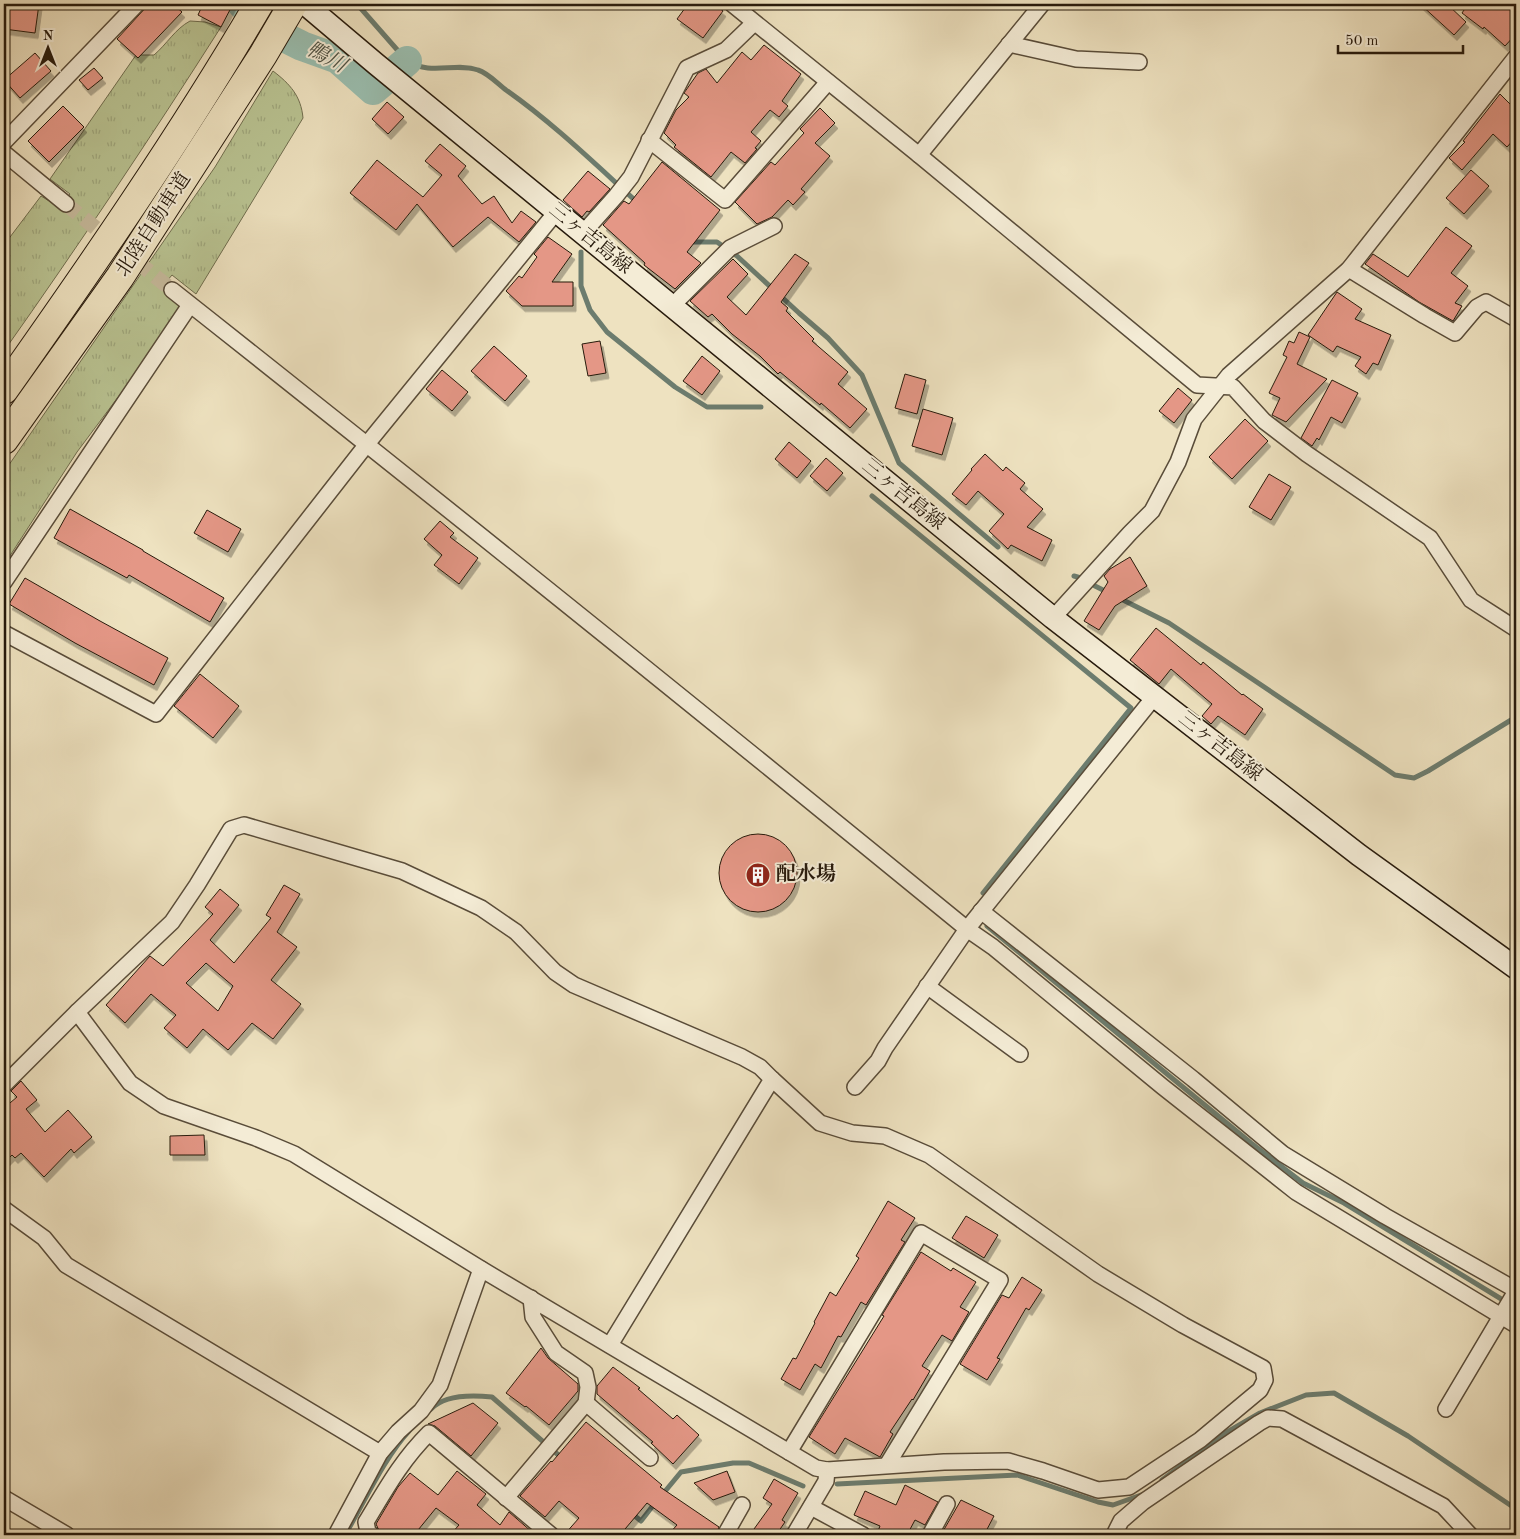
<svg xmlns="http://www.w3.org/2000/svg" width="1520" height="1539" viewBox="0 0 1520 1539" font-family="'Old Standard TT','Noto Serif JP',serif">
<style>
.grass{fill:url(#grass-tufts);stroke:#706e4f}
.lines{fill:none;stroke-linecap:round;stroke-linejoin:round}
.stream{stroke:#6c7c6e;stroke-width:5}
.river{stroke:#9abeaf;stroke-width:30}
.building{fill:#e49786;stroke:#271a0c;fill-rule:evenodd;filter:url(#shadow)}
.minor-tunnel{stroke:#c6ba9c;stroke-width:15;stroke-dasharray:15 8;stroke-linecap:butt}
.minor-casing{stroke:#594c39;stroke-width:18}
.secondary-casing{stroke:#271a0c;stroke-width:24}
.motorway-casing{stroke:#271a0c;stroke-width:30}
.minor{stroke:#f4ecd6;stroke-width:15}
.secondary{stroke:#f4ecd6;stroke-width:21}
.motorway{stroke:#eee2c0;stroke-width:28}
.labels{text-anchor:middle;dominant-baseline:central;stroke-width:4;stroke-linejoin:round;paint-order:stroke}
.street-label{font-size:20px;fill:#271a0c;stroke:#f4ecd6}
.poi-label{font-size:20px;font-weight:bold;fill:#271a0c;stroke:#f4ecd6;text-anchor:start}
.water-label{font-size:21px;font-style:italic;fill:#4f5345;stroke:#f4ecd6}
</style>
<defs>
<pattern id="grass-tufts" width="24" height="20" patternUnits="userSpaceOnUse" patternTransform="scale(1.25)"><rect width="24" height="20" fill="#b9c392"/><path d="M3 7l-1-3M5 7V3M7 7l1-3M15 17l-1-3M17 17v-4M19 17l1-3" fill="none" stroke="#9fa77d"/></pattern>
<filter id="shadow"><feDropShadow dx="3" dy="5.5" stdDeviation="0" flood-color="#0004"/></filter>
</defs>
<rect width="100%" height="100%" fill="#eee2c0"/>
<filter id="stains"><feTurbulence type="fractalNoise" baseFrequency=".004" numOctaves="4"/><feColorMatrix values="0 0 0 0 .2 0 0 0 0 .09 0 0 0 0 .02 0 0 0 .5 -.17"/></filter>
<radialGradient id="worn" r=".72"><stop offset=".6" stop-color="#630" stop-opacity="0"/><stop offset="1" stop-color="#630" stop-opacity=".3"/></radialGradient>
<!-- grass -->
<g class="grass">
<path d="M190,21L205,22L221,27C151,137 79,245 4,351V245L41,196L59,207L70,194L50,179L136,55H154C167,44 175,29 190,21Z"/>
<path d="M273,71C290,84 301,96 303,118L196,294L172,275L161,288L184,309L77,452L4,565V472L215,167Z"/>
</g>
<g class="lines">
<!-- stream -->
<g class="stream">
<path d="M357,4L407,61C432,76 454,62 478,70C488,73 498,84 506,90C553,123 595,164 638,203"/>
<polyline points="690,242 717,242 737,256 799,313 828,338 862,375 899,463 998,547"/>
<polyline points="581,252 581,286 590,310 607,332 675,387 707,407 761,407"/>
<polyline points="872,496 1131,708 983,893"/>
<polyline points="1074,576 1081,578"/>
<polyline points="1095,586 1109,593"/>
<polyline points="1119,598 1169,623 1395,775 1414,778 1428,771 1516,717"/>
<polyline points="987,926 1251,1143 1303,1183 1344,1203 1516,1308"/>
<path d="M431,1409C445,1394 473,1395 492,1397L563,1459"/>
<polyline points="1162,1480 1222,1435 1260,1413 1306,1395 1334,1393 1408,1436 1516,1509"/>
<polyline points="837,1484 1017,1475 1098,1502 1113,1505 1144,1494"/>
<polyline points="662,1495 681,1472 733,1463 749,1463 803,1486"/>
<polyline points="630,1512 641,1521 655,1503"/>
<path d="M345,1535C364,1503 384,1458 409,1431"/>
</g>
<!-- river -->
<polyline class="river" points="242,4 266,28 302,46 338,59 373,90 407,61"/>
</g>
<!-- building -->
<g class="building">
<polygon points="4,4 39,4 35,33 4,29"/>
<polygon points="149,4 173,4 182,12 138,58 117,39"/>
<polygon points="203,4 233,4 221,27 198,15"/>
<polygon points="688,4 714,4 723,11 703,38 677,19"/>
<polygon points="1420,4 1447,4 1466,22 1454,35"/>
<polygon points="1468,4 1516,4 1516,34 1505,46 1484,27 1483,29 1462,13"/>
<polygon points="764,45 801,74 782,101 788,106 779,117 770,110 751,132 761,141 755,148 757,149 745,163 731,152 711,177 674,147 676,145 664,133 676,110 689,97 684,93 698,73 706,69 717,83 742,52 751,60"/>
<polygon points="35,53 51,71 20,98 4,80"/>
<polygon points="94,68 103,78 88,90 79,80"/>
<polygon points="1500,94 1516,110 1516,137 1507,147 1493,134 1462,170 1449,158 1465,142 1463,141"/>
<polygon points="387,102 404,117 388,134 372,119"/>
<polygon points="63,106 84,127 49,162 28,141"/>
<polygon points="820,108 835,123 815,143 830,156 801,189 805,192 793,205 788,200 772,217 757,224 735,202 771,162 775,165 804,133 800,129"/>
<polygon points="440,144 466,166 458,176 482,204 494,196 512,223 521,211 536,222 519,242 488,217 453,247 417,204 396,230 350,193 377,160 423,197 442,175 425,161"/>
<polygon points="662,162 720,210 687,252 701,263 675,289 644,265 645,263 603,225 624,201 629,204"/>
<polygon points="1471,170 1489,186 1464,214 1446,198"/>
<polygon points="588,171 610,189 589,212 587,211 582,217 563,200"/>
<polygon points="1446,227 1472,246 1451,273 1468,286 1455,303 1462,306 1453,321 1419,302 1365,264 1373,254 1408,277"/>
<polygon points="548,237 572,254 552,282 573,282 573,306 522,306 506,291 519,276 522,278 537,257 534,254"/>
<polygon points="795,254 809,263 781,302 788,308 786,311 814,339 812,341 848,372 838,384 867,409 850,428 821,403 820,405 780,372 778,374 760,356 732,334 712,314 708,317 690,301 733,259 748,274 727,297 746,315"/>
<polygon points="1337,292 1362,309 1355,319 1391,335 1378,365 1373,363 1366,374 1355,366 1361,357 1337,346 1333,352 1308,335"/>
<polygon points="1299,332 1310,337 1297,364 1327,379 1286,422 1272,415 1280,398 1269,393 1287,357 1283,355 1289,341 1294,343"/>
<polygon points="600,341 606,373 588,376 582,344"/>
<polygon points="494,346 527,376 505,401 471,371"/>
<polygon points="702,356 720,371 702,395 683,381"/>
<polygon points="442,370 468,392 452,411 426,389"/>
<polygon points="905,374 926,380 917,414 895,408"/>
<polygon points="1332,380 1358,393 1342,423 1331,417 1319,440 1317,438 1312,446 1301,438"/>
<polygon points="1178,388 1192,400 1174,423 1159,411"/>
<polygon points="923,409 953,418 942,455 912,446"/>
<polygon points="1245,419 1268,441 1232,479 1209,457"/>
<polygon points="789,442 811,461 797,478 775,459"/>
<polygon points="985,454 1003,471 1006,467 1025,483 1020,489 1043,509 1027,527 1052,540 1042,561 1011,545 1008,549 989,531 1004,514 978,491 966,505 952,494 972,470 971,469"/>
<polygon points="826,458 843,473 827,491 810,476"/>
<polygon points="1269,474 1291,487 1271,520 1249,507"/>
<polygon points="70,509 143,550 143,551 224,598 210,622 129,575 127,578 54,538"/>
<polygon points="207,510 241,529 228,552 194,533"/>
<polygon points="440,521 454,533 450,537 478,558 459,584 434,565 442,555 424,539"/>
<polygon points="1130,557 1147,586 1115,606 1099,630 1084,621 1108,582 1104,576 1110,569"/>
<polygon points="25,578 100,621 168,658 154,685 75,643 9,604"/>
<polygon points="1156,628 1201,665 1203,662 1242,695 1243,694 1263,709 1245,735 1218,716 1211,724 1202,716 1212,704 1171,669 1159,684 1130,660"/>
<polygon points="200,674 239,706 213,738 174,706"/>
<circle cx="758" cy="873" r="39"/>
<path d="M284,885L300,894L277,932L297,947L271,980L301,1004L273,1039L252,1023L228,1050L203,1029L187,1048L164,1028L176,1015L151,994L125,1023L106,1005L150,956L163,966L213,914L205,907L220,889L239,905L210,940L234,963L271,918L266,915ZM206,963L233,986L218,1011L186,983Z"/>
<polygon points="21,1081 37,1100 26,1109 45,1132 68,1110 92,1137 74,1153 71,1149 44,1177 21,1153 15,1158 12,1155 4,1163 4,1108 17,1097 11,1091"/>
<polygon points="204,1135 205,1155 170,1155 170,1136"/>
<polygon points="888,1201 915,1218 901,1240 905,1242 866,1305 861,1302 841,1337 838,1336 821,1368 815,1364 800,1390 781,1379 793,1358 796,1359 815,1323 814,1322 830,1292 836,1296 859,1258 856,1256"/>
<polygon points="966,1216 998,1235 984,1258 952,1238"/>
<polygon points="921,1252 951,1271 953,1268 976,1282 960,1307 969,1312 952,1341 942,1335 922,1366 930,1371 913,1400 912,1399 890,1432 893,1434 880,1457 845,1438 835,1454 809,1437 884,1316 882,1315"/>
<polygon points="1022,1277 1042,1290 1029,1310 1026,1308 997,1358 1000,1359 987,1380 960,1364 1002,1295 1009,1298"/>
<polygon points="541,1348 548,1358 578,1384 578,1391 549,1425 526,1406 525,1407 506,1393"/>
<polygon points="613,1367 640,1388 638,1389 673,1419 677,1415 699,1435 673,1464 651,1443 653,1442 597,1394 597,1386"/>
<polygon points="473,1403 498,1423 471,1456 435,1426 428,1424"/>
<polygon points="586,1422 662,1485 660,1487 719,1527 716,1535 668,1535 677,1525 647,1503 620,1535 564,1535 579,1518 559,1501 545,1517 520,1496 551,1461 552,1462"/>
<polygon points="457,1471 486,1494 477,1505 500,1525 509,1512 532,1532 529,1535 450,1535 459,1525 436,1508 414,1535 381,1535 376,1524 398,1487 410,1473 438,1495"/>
<polygon points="727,1471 735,1492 713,1500 694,1483"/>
<polygon points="774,1479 798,1493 782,1520 785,1522 776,1535 763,1535 754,1529 772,1504 763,1498"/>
<polygon points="905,1485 938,1502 925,1525 915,1520 907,1535 886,1535 878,1531 880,1526 854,1515 865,1491 896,1505"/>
<polygon points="961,1500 994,1516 984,1535 945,1535 942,1533"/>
</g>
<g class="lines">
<!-- minor-tunnel -->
<polyline class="minor-tunnel" points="66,204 172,290"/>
<defs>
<g id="minor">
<polyline points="732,4 919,155 1197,385 1233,387 1264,421 1307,454 1430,538 1471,600 1516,629"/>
<polyline points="1009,44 1076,59 1139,62"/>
<polyline points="649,140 725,200 828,82"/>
<polyline points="4,142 137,4"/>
<polyline points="4,153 66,204"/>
<polyline points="919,155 1042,4"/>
<polyline points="583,233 616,196 631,177 687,68 726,50 754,23"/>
<polyline points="1349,269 1425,316 1455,333 1477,307 1486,302 1516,319"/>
<path d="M172,290C439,501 704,714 967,929L993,947L1163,1087L1296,1192L1516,1325"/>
<polyline points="672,306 730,248 774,226"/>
<polyline points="4,582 190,305"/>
<polyline points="1053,618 1130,533 1152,511 1178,462 1194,419 1229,375 1349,269 1516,57"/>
<polyline points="4,633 156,714 367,444 557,211"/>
<polyline points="981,911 1193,1079 1283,1154 1385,1216 1516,1290"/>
<polyline points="927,986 1020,1054"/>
<polyline points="77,1012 130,1083 164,1106 256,1138 294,1154 481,1269 816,1468 827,1470 944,1462 1008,1461 1043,1471 1098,1490 1129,1487 1200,1440 1260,1390 1265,1380 1263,1368 1183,1325 1098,1274 929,1155 885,1136 852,1133 820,1123 772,1079"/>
<polyline points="4,1085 77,1012 172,922 197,885 231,829 244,825 402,871 481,908 516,932 555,972 574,985 742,1057 760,1067 772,1079 610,1345"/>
<polyline points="855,1087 878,1061 885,1048 967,929 1155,696"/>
<polyline points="4,1209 44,1238 66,1265 380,1453"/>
<polyline points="586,1403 650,1458"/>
<polyline points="1446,1409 1516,1291"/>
<polyline points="789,1452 921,1233 1000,1280 887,1465"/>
<polyline points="4,1498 67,1535"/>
<polyline points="506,1498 586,1403 588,1387 585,1373 556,1353 533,1317 531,1298"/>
<polyline points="811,1507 863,1535"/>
<polyline points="336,1535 380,1453 398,1432 421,1411 440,1385 481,1269"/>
<path d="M372,1535L368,1532L366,1522C386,1489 401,1461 429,1433L551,1535"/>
<polyline points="725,1535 742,1505"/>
<polyline points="794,1535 826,1481 827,1470"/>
<polyline points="930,1535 947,1504"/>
<polyline points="1114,1535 1121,1521 1143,1502 1259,1423 1268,1418 1282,1419 1443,1506 1470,1535"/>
</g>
<polyline id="secondary" points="305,4 376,64 1053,618 1359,855 1516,968"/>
<g id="motorway">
<path d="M4,390C93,264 181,137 259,4"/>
<polyline points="4,440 120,277 263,55 293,4"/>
</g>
</defs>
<!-- minor casing -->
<use href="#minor" class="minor-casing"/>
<!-- secondary casing -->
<use href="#secondary" class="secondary-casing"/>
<!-- motorway casing -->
<use href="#motorway" class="motorway-casing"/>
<!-- minor -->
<use href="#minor" class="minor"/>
<!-- secondary -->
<use href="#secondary" class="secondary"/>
<!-- motorway -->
<use href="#motorway" class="motorway"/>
</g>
<!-- icons -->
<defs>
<symbol id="building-disc" viewBox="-11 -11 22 22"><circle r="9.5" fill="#8f2418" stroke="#f4ecd6"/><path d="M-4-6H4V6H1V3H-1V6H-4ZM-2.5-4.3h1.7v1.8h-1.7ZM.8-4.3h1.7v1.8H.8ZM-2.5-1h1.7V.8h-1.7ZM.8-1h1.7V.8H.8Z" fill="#fff"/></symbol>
</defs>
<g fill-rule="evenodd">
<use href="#building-disc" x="744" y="861" width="28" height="28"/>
</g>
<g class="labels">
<!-- street labels -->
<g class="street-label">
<text transform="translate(154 225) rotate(-57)">北陸自動車道</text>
<text transform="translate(590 239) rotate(39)">三ヶ吉島線</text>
<text transform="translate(903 495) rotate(39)">三ヶ吉島線</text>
<text transform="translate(1220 747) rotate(38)">三ヶ吉島線</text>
</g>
<!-- poi labels -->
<g class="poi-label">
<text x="776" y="875">配水場</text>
</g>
<!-- water labels -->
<g class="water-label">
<text transform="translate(326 58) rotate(29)">鴨川</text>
</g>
</g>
<!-- margin -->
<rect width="1520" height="1539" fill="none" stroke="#eee2c0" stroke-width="20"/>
<rect x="5" y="5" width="1510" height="1529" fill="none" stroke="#271a0c" stroke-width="2.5"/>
<rect x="10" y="10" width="1500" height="1519" fill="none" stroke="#271a0c"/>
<!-- north arrow -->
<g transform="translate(48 48)" stroke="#f4ecd6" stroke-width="4" paint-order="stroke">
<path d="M0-4L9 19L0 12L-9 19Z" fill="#271a0c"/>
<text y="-8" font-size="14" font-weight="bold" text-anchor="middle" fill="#271a0c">N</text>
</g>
<!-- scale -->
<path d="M1338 45v8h125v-8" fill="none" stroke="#271a0c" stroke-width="2.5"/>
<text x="1345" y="45" font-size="15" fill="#271a0c" stroke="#f4ecd6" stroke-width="4" paint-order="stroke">50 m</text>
<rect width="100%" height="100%" filter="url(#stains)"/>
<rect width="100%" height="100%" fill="url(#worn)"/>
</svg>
